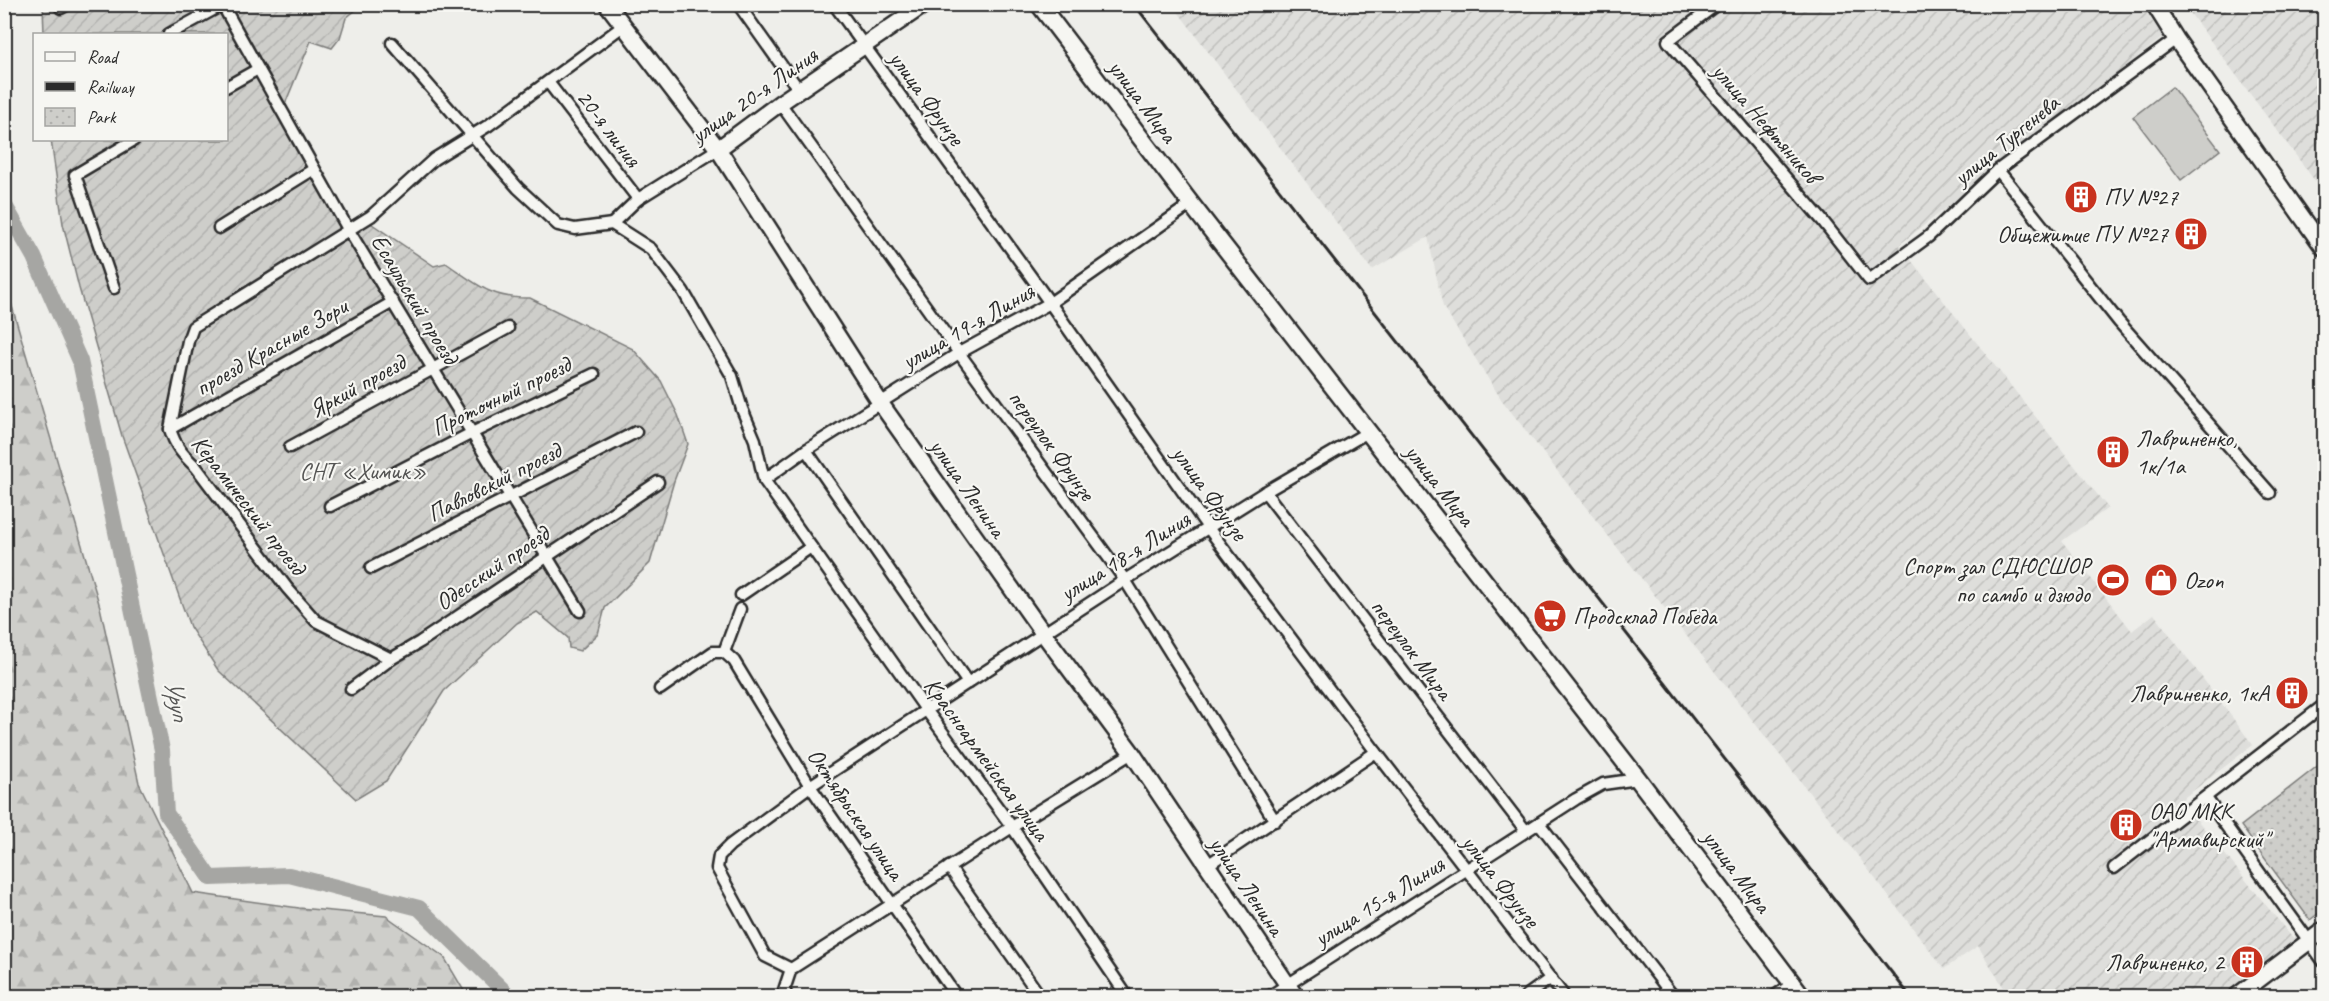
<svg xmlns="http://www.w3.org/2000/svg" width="2329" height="1001" viewBox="0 0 2329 1001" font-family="Caveat,sans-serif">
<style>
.industrial{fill:url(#industrial-furrows)}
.forest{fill:url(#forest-firs);stroke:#7c7c7a;stroke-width:1.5}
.park{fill:url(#park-dots);stroke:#7c7c7a;stroke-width:1.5}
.garden{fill:url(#garden-furrows);stroke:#7c7c7a;stroke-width:1.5}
.pitch{fill:#cececa;stroke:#7c7c7a;stroke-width:1.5}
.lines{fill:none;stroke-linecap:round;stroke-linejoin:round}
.river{stroke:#a6a6a3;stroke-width:16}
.street-casing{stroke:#2b2b2b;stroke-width:15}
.secondary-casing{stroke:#2b2b2b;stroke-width:20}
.primary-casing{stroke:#2b2b2b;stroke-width:21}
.street{stroke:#f6f6f2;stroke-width:10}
.secondary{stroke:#f6f6f2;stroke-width:15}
.primary{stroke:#f6f6f2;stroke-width:16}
.rail{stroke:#2b2b2b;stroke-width:3}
.labels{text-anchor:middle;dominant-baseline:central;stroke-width:4.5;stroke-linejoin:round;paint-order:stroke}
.street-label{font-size:24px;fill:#2b2b2b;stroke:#f6f6f2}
.poi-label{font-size:24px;fill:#2b2b2b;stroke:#f6f6f2;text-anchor:start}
.park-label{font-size:24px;fill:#545453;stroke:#f6f6f2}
.water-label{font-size:26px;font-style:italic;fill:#565655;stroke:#f6f6f2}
</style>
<defs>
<pattern id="industrial-furrows" width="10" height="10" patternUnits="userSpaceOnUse" patternTransform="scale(1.5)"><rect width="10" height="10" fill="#dededb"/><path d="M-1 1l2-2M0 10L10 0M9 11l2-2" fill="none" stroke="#bfbfbc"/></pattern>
<pattern id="forest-firs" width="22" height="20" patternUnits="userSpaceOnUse" patternTransform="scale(1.5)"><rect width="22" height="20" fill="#cececa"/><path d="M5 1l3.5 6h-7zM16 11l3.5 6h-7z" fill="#b1b1ae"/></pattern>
<pattern id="park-dots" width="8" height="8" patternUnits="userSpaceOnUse" patternTransform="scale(1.5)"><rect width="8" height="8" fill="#cececa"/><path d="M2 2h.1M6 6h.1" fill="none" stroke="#b1b1ae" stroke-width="1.8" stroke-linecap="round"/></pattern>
<pattern id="garden-furrows" width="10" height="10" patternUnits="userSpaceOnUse" patternTransform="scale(1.5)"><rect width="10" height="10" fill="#cececa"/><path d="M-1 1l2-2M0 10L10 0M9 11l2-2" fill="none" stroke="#b1b1ae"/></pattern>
</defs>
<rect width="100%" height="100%" fill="#eeeeea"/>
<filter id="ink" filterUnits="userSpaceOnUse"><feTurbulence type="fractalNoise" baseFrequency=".0167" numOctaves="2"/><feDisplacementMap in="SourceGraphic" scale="12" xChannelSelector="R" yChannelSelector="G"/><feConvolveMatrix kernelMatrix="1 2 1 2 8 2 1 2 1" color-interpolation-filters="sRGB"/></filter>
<g filter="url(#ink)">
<!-- industrial -->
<g class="industrial">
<polygon points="1173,5 2141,5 2163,37 1899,245 2108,508 2062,541 2132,631 2154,614 2253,745 2181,800 2295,941 2222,996 2009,996 1978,946 1944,969 1826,814 1501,399 1443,307 1428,237 1372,270"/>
<polygon points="2184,5 2318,5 2324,14 2324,174 2315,181"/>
</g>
<!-- forest -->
<polygon class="forest" points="4,279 100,607 139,783 193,893 299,908 386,916 444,957 467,996 5,996"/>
<!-- park -->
<polygon class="park" points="2324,761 2324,909 2310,920 2241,826"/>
<!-- garden -->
<path class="garden" d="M43,5H362L346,18L340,38L332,48L311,41L285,104L347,216L348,229L369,222L434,266L446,263C476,284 491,299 530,298L633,349L661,381L678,415L688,444L674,481L650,563L605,608L598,634L580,651L569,648L568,638L537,612L517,623L444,691L386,781L356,799L218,670L190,627L122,436L79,288L63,224L51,140H226V34H44Z"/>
<!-- pitch -->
<polygon class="pitch" points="2172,87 2220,150 2181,180 2133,117"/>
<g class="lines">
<!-- river -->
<polyline class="river" points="4,204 34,257 80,361 162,750 166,813 211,878 289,875 419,908 509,996"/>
<defs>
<g id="street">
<polyline points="222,4 348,229 580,611"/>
<polyline points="738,4 799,90"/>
<polyline points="834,4 1050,303 1209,529 1376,752 1564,996"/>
<polyline points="1717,4 1668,41 1822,220 1869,280 1928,237 1998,170 2176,39"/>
<polyline points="61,8 68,4"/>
<polyline points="169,34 224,4"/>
<polyline points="392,43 518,188 558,225 575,229 612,224 651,249 683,291 732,376 742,409 755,440 764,480 927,711 1012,827 1127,996"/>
<polyline points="548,82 638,199"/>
<polyline points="226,87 258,69"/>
<polyline points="780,103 959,353 1125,580 1275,821"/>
<polyline points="1998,170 2119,322 2270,493"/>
<polyline points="612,224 638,199 718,149"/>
<polyline points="219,228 314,169"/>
<polyline points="114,288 75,175 134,140"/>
<polyline points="170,429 393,302"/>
<polyline points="290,447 508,328"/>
<polyline points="806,450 968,683"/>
<polyline points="764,480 806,450 959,353 1050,303 1191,204"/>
<polyline points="1265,492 1526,831"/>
<polyline points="330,506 472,433 594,374"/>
<polyline points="371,568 636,432"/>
<polyline points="741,595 811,547"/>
<polyline points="724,652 740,609"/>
<path d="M391,659L316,621L287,588L196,467C183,455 175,446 170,429L188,341L193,327L371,216L434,159L489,125L623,26"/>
<polyline points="351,689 391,659 420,642 658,482"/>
<polyline points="660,689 713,652 724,652 734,661 810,786 956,996"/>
<polyline points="2206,798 2324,962"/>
<polyline points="1539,823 1673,996"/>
<polyline points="1206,866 1376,752"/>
<polyline points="949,867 1040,996"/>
<polyline points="2114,868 2324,705"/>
<polyline points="791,969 1012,827 1132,753"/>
<polyline points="787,996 784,990 791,969 765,956 717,868 719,856 730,845 810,786 1125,580 1265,492 1368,432"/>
<polyline points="1270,996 1576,799 1603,784 1638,779"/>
<polyline points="1526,996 1551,978"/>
<polyline points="1775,996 1792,984"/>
</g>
<g id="secondary">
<polyline points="607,4 718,149 881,404 1043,633 1132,753 1295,996"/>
<polyline points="2154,4 2176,39 2324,248"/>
<polyline points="718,149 780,103 925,4"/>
<polyline points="2237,996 2324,930"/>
</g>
<polyline id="primary" points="1039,4 1191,204 1638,779 1802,996"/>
</defs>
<!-- street casing -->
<use href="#street" class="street-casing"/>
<!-- secondary casing -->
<use href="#secondary" class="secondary-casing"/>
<!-- primary casing -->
<use href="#primary" class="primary-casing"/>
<!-- street -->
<use href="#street" class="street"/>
<!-- secondary -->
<use href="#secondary" class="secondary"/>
<!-- primary -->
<use href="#primary" class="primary"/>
<!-- rail -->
<polyline class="rail" points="1134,4 1910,996"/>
</g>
</g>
<!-- icons -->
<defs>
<symbol id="building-disc" viewBox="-11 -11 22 22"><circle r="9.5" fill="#c8321e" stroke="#f6f6f2"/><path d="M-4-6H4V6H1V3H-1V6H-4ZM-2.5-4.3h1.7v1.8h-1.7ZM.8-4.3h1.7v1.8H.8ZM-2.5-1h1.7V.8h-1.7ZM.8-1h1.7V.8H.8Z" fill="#fff"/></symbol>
<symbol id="stadium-disc" viewBox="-11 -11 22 22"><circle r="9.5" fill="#c8321e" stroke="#f6f6f2"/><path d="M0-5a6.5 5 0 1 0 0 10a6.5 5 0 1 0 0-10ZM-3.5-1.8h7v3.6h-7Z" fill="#fff"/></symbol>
<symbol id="shop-disc" viewBox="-11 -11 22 22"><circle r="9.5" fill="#c8321e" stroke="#f6f6f2"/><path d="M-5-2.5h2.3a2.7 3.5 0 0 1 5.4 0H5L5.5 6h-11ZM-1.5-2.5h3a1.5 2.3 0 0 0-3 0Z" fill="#fff"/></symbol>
<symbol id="supermarket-disc" viewBox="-11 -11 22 22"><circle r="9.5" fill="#c8321e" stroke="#f6f6f2"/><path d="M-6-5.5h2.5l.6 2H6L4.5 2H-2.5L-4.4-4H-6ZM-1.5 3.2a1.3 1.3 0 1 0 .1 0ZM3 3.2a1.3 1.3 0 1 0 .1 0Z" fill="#fff"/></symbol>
</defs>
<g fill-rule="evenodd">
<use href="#building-disc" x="2062" y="178" width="38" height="38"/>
<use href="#building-disc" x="2172" y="215" width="38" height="38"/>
<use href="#building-disc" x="2094" y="433" width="38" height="38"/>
<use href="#stadium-disc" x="2094" y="561" width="38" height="38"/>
<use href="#shop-disc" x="2142" y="561" width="38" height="38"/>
<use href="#supermarket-disc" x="1531" y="597" width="38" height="38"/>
<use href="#building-disc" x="2273" y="674" width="38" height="38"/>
<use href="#building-disc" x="2107" y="806" width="38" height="38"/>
<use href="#building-disc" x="2228" y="943" width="38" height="38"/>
</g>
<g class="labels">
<!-- street labels -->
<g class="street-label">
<text transform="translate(754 95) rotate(-35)">улица 20-я Линия</text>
<text transform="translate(927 98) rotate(54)">улица Фрунзе</text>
<text transform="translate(1143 101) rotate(53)">улица Мира</text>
<text transform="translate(1766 123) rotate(49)">улица Нефтяников</text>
<text transform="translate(609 128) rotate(53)">20-я линия</text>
<text transform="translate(2006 140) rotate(-39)">улица Тургенева</text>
<text transform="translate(415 299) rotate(59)">Есаульский проезд</text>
<text transform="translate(968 326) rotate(-30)">улица 19-я Линия</text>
<text transform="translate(271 347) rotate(-30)">проезд Красные Зори</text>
<text transform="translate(357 386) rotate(-29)">Яркий проезд</text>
<text transform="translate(501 396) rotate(-26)">Проточный проезд</text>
<text transform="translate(1052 445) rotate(54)">переулок Фрунзе</text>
<text transform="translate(494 482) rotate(-27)">Павловский проезд</text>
<text transform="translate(1440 485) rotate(52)">улица Мира</text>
<text transform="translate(968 488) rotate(55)">улица Ленина</text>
<text transform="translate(1210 493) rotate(54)">улица Фрунзе</text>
<text transform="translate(249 505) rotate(52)">Керамический проезд</text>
<text transform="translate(1125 556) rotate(-32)">улица 18-я Линия</text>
<text transform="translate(492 568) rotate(-34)">Одесский проезд</text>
<text transform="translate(1412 649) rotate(53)">переулок Мира</text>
<text transform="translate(987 759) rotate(54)">Красноармейская улица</text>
<text transform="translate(856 814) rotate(56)">Октябрьская улица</text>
<text transform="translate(1737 871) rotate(53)">улица Мира</text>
<text transform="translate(1501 881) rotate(52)">улица Фрунзе</text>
<text transform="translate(1247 886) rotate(56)">улица Ленина</text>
<text transform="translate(1379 901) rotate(-32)">улица 15-я Линия</text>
</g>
<!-- poi labels -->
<g class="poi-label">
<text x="2104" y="197">ПУ №27</text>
<text x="2168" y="234" text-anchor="end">Общежитие ПУ №27</text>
<text x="2136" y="438">Лавриненко,<tspan x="2136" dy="28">1к/1а</tspan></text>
<text x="2090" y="566" text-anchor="end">Спорт зал СДЮСШОР<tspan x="2090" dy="28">по самбо и дзюдо</tspan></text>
<text x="2184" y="580">Ozon</text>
<text x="1573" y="616">Продсклад Победа</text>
<text x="2269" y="693" text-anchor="end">Лавриненко, 1кА</text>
<text x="2149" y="811">ОАО МКК<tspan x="2149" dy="28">"Армавирский"</tspan></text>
<text x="2224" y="962" text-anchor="end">Лавриненко, 2</text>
</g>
<!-- park labels -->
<g class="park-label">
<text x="363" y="471">СНТ «Химик»</text>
</g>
<!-- water labels -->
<g class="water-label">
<text transform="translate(177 700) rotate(78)">Уруп</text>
</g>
</g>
<!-- margin -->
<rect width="2329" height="1001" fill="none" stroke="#f6f6f2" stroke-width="24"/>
<rect x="12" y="12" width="2305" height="977" fill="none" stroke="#2b2b2b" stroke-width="2" filter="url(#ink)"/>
<!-- legend -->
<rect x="33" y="33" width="195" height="108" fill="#f6f6f2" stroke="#a5a5a2" stroke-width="1.5"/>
<rect x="45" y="52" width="30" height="9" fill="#f6f6f2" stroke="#a5a5a2" stroke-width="1.5"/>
<text x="87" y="63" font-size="18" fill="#2b2b2b">Road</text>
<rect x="45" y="82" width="30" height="9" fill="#2b2b2b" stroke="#a5a5a2" stroke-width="1.5"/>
<text x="87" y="93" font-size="18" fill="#2b2b2b">Railway</text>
<rect x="45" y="108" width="30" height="18" fill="url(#park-dots)" stroke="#a5a5a2" stroke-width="1.5"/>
<text x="87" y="123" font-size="18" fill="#2b2b2b">Park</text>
</svg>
